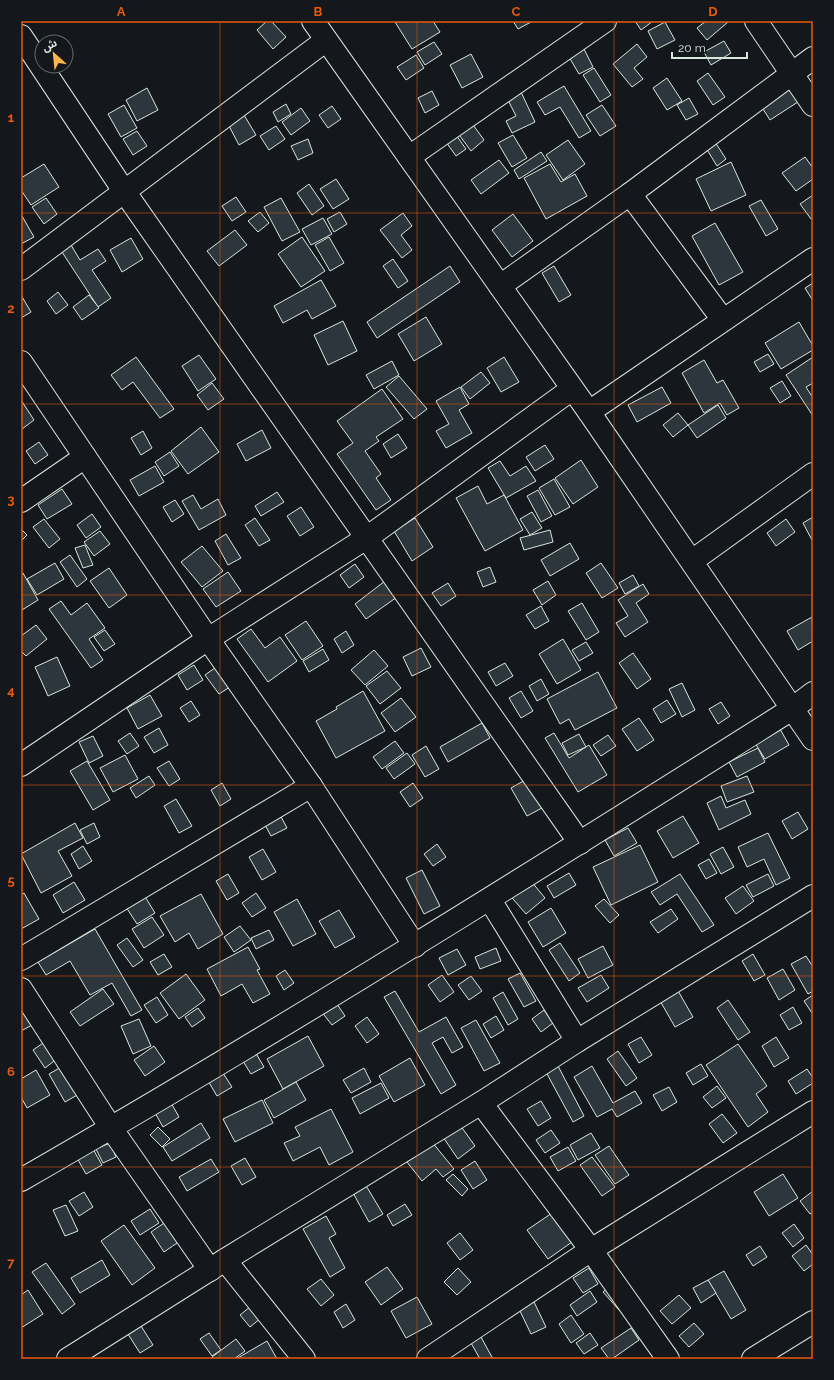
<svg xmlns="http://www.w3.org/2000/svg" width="834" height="1380" viewBox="0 0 834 1380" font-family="Raleway,'Noto Sans Arabic',sans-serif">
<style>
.building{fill:#2c363c;stroke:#d8e6dc}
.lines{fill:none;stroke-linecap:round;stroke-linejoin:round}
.minor-casing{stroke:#d8e6dc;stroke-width:24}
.minor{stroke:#14181c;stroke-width:22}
.grid{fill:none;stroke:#e8590c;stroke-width:1;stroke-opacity:0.55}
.neatline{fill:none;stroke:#e8590c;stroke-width:1.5}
.grid-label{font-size:13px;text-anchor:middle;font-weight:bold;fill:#e8590c}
</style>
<rect width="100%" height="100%" fill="#14181c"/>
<!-- building -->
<g class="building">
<polygon points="267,21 271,21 286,37 273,49 257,30"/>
<polygon points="433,21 440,32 412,49 395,22"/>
<polygon points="513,21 530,21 531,22 518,29"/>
<polygon points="635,21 653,21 641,30"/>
<polygon points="706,21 727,21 728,22 707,40 697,28"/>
<polygon points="665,22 675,40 657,49 648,31"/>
<polygon points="724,41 731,53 711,65 704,52"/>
<polygon points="434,42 442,54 425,65 417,52"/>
<polygon points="637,44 647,57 634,68 643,79 632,87 613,64"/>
<polygon points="584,49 593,67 579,74 569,57"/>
<polygon points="471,54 483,77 462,88 450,65"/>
<polygon points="416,55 424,68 406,80 397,67"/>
<polygon points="594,68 611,95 600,102 583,75"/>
<polygon points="708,73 725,97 713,105 697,81"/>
<polygon points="667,78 682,101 667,110 653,88"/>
<polygon points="791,85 801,100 770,120 761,106"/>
<polygon points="564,86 591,131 579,138 560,107 545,115 537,102"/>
<polygon points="147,88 158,110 137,121 126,100"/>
<polygon points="432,91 439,105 425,113 418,98"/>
<polygon points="521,92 535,122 512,133 506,121 516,116 507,98"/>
<polygon points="689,98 698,114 686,120 677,105"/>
<polygon points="286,104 291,114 278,122 273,112"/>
<polygon points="124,105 137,128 121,137 108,114"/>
<polygon points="602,105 616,126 600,136 586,115"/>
<polygon points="332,106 341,119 328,128 319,115"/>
<polygon points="301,108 310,121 291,135 282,122"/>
<polygon points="244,115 256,135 239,145 228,124"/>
<polygon points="471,122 484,140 471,151 457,132"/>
<polygon points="276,126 285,139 269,150 260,136"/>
<polygon points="137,131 147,146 133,155 123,139"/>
<polygon points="456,135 466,149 456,156 446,142"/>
<polygon points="513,135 527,158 512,167 498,143"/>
<polygon points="308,139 313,153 298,160 291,146"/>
<polygon points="568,140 585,164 563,180 546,155"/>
<polygon points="715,142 726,159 717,166 706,148"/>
<polygon points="541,152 547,161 519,179 514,170"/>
<polygon points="805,157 813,168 813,179 796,191 782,173"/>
<polygon points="499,160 509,173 481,194 471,180"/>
<polygon points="731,162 746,195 711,211 696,179"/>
<polygon points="44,164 59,187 31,205 21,190 21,178"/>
<polygon points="550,164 561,182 575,174 587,196 546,219 524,178"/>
<polygon points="336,179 349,199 333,209 320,189"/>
<polygon points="309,184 324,206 312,215 297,193"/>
<polygon points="813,195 813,217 811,219 800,204"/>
<polygon points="236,197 246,212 232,221 222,206"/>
<polygon points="46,198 57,214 44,224 32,207"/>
<polygon points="281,198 300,232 282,241 264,207"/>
<polygon points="761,200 778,229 766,236 749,206"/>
<polygon points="260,212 269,223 258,232 248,221"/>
<polygon points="340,212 347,224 334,232 327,219"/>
<polygon points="403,213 412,226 401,235 412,250 402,258 380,230"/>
<polygon points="513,214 533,241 512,257 492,230"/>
<polygon points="22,216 34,237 21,244 21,217"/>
<polygon points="323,218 332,234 311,245 302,229"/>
<polygon points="715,223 743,272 719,285 692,236"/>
<polygon points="235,230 247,245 219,266 207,251"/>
<polygon points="302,237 325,271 301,287 278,254"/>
<polygon points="329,237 344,263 330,271 315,245"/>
<polygon points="131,238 143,259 122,272 110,250"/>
<polygon points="71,245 80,260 98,249 106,261 92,270 111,298 98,307 62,252"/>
<polygon points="393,259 408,281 398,288 383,266"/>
<polygon points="450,266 460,282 377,338 367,322"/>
<polygon points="554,266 571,295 559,302 542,273"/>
<polygon points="321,280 336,306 312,319 307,310 283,323 274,306"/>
<polygon points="813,283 813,301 805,288"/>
<polygon points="58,292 68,305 56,314 47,301"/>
<polygon points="21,295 31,312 21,318"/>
<polygon points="89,295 99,308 82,320 73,307"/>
<polygon points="426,317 442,344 414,361 398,334"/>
<polygon points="343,321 357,351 328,365 314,335"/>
<polygon points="799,322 813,346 813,350 781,369 765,343"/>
<polygon points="768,354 774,364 760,372 754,362"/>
<polygon points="199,355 216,379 198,391 182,366"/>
<polygon points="136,357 174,409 160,418 133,382 122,390 111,375"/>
<polygon points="504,357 519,382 501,392 487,368"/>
<polygon points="813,357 813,383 806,387 813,398 813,416 786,375"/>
<polygon points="704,360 717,383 723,380 739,408 727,415 720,403 704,413 682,373"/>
<polygon points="392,361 399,375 374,389 366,375"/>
<polygon points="481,372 490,383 470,399 461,387"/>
<polygon points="399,376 427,409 414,419 386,387"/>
<polygon points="782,381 791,396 780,403 770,388"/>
<polygon points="212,383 224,399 208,410 197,395"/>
<polygon points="460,387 469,404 459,410 472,433 446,448 436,431 449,424 436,401"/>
<polygon points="662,387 671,403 637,422 628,405"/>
<polygon points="382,389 403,419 376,437 379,441 365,451 381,474 376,478 391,500 376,510 337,454 353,443 337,421"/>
<polygon points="21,400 34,420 22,429 21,427"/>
<polygon points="718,405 726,418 697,438 688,425"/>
<polygon points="678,413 688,425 673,437 663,425"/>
<polygon points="201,427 219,452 188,474 171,451"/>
<polygon points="262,430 271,448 246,461 237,444"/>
<polygon points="143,431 152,448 141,455 131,438"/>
<polygon points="398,434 407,448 391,458 383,444"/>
<polygon points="39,442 48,455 35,464 26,451"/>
<polygon points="545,445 554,459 535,471 526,457"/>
<polygon points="170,452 179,466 164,476 155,462"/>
<polygon points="581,460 598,487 573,504 555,478"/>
<polygon points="500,461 510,476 526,466 536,481 506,498 488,468"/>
<polygon points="155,466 164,482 139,496 130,480"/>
<polygon points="554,479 570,507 555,515 539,488"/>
<polygon points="478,486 487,504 504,495 523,530 485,551 456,498"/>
<polygon points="62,489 72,504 47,519 38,505"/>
<polygon points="538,490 552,516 541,522 527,496"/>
<polygon points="277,492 284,502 261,516 255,506"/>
<polygon points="193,495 201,509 218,499 226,515 199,530 182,501"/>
<polygon points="175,500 184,514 172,522 163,507"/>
<polygon points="301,507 314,527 300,536 287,516"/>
<polygon points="532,512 542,528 530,535 520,519"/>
<polygon points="92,514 101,527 86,538 77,525"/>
<polygon points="813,517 813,542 803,523"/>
<polygon points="255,518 270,540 259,546 245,525"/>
<polygon points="415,518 433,547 412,561 394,531"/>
<polygon points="44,519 60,539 49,548 33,527"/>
<polygon points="786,519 795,532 776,546 767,533"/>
<polygon points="21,529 27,535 21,541"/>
<polygon points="550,530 553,542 524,550 520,538"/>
<polygon points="100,531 110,544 94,556 84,542"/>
<polygon points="226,534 241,558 228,565 215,541"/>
<polygon points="570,543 579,559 550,576 541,560"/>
<polygon points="85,545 93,565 83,568 75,548"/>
<polygon points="202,546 223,571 202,587 181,562"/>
<polygon points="70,555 87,579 77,587 60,562"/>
<polygon points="55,563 64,579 37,595 27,579"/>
<polygon points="601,563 618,588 602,598 586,573"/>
<polygon points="355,564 364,577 349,588 340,575"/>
<polygon points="490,567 496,582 483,587 477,572"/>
<polygon points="109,568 127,595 109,608 90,581"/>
<polygon points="228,572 241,591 216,607 203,589"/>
<polygon points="23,573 38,600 22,610 21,574"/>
<polygon points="633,575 639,586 625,594 619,583"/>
<polygon points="385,581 397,597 366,619 355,604"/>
<polygon points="548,581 556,595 542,605 533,590"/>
<polygon points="448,583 456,596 441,606 432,593"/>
<polygon points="643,584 649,594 636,603 648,622 625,637 616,623 628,616 618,600"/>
<polygon points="61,601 71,615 87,603 105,628 89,639 103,660 91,668 49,609"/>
<polygon points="582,603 599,632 586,640 568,611"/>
<polygon points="541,606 549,621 535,629 526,615"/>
<polygon points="812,617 813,641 798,650 787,631"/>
<polygon points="306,621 323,646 302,660 285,635"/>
<polygon points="36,625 47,639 26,656 21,651 21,636"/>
<polygon points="251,629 265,648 280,637 297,661 268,682 237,639"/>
<polygon points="105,630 115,644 104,651 94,637"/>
<polygon points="346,631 354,645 342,653 334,639"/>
<polygon points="563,639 581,670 557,684 539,654"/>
<polygon points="586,642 593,653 579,661 572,650"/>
<polygon points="421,648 431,667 412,676 403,657"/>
<polygon points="323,649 329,660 309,672 303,661"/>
<polygon points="374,650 388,666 365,685 351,670"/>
<polygon points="633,653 651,679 637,689 619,663"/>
<polygon points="57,657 70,686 48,696 35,667"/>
<polygon points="505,663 513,676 496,686 488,672"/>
<polygon points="194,665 203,680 187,690 178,675"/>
<polygon points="219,665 233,685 219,694 205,675"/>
<polygon points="387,671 401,688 380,704 366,686"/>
<polygon points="598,672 617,708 575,730 569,719 560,724 547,699"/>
<polygon points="541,679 549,694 537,701 529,686"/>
<polygon points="682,683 695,710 682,717 669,689"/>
<polygon points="363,691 385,731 336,758 316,721 337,709 336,707"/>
<polygon points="521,691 533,711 521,718 509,698"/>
<polygon points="150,695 162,716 138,729 127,708"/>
<polygon points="401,698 416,717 395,732 381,713"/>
<polygon points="667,700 676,714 661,723 653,709"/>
<polygon points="191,701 200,715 189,722 180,708"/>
<polygon points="721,702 730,716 718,724 709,709"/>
<polygon points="639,718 654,740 637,751 622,729"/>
<polygon points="482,723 490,738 448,762 440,747"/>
<polygon points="159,728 168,745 154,753 144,737"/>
<polygon points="780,729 789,745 765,759 755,743"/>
<polygon points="130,733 139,746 127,754 118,741"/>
<polygon points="554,733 569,758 589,745 607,775 578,792 545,738"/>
<polygon points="579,734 586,747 568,755 562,743"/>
<polygon points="608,735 616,746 601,756 593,745"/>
<polygon points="93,736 103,756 89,763 79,742"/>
<polygon points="395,741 404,753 382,769 373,757"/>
<polygon points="426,746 439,769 425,777 412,755"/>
<polygon points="758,748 765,762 737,777 729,762"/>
<polygon points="407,753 415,764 394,779 386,768"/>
<polygon points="125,755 138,779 113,792 100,768"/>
<polygon points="87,761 110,800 93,810 70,771"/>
<polygon points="169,761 180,779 169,786 157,768"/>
<polygon points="149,776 155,785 136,798 130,788"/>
<polygon points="747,776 754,792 727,802 721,786"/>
<polygon points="527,779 542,808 527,816 511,788"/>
<polygon points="222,783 231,799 220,806 211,790"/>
<polygon points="413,783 423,798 410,807 400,792"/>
<polygon points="721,796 726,808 745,800 751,814 719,830 707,803"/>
<polygon points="176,799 192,826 179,833 164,806"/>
<polygon points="798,812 808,829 792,839 782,821"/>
<polygon points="279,813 287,828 271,836 263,821"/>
<polygon points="683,816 699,843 673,858 657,831"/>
<polygon points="75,823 83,838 58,851 72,876 41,893 21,854"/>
<polygon points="94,823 100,837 87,844 80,830"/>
<polygon points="628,828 637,843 614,856 605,840"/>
<polygon points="768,833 790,878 776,885 764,859 747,867 738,847"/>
<polygon points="437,844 446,857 433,866 424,854"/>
<polygon points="640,845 658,882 611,905 593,867"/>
<polygon points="83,846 92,861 79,869 71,854"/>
<polygon points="723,847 734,867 721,874 710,854"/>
<polygon points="263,849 276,872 262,880 249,857"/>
<polygon points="709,859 717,873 706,879 698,865"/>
<polygon points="422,870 440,906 424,914 406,878"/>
<polygon points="569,873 576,885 554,898 547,886"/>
<polygon points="228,874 239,893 227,900 216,881"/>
<polygon points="680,874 714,925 702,932 677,894 660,905 651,892"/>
<polygon points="768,874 774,886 753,897 746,885"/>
<polygon points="526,875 545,898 526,914 507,892"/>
<polygon points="74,882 85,900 63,913 53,895"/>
<polygon points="743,886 754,901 736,914 725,898"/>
<polygon points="24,893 39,919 21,929 21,895"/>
<polygon points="256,893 266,908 252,917 242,903"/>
<polygon points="201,894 223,934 198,949 189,933 175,942 160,916"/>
<polygon points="144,895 155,913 137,924 126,907"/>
<polygon points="297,899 316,934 293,946 274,912"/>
<polygon points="604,899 619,915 610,923 595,906"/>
<polygon points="551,908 566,933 543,947 528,922"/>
<polygon points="671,909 678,919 658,933 650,922"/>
<polygon points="339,910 355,937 335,948 319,921"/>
<polygon points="152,917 164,935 144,948 132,929"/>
<polygon points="240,926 251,940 234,952 224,937"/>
<polygon points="95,929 142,1010 131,1016 112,983 90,995 70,961 46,975 38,962"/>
<polygon points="269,930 274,940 256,949 251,938"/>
<polygon points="127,938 143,960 133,967 117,945"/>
<polygon points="560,943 580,973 569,981 549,950"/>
<polygon points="603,946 613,965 588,978 578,959"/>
<polygon points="248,947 260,969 257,970 270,994 253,1003 242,984 221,996 207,969"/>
<polygon points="496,948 501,961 480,969 475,957"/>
<polygon points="457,949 466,965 448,975 439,958"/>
<polygon points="164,954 172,967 158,975 150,962"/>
<polygon points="753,954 765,975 754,981 742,961"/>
<polygon points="806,956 813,967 813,991 808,994 791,964"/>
<polygon points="783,969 795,990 779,1000 767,978"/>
<polygon points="285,970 294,983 284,990 276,976"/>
<polygon points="520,973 536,1001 524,1007 508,979"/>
<polygon points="186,974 205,1000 179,1019 160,993"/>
<polygon points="442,975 454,992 440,1002 428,985"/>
<polygon points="601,975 609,988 587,1002 578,988"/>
<polygon points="471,976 482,991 469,1000 458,985"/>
<polygon points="103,989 114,1004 80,1026 70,1012"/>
<polygon points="677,989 693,1017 675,1027 659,999"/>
<polygon points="395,991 419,1032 446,1017 463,1047 452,1053 443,1037 432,1043 456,1085 441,1094 384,997"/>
<polygon points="503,992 518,1019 508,1025 493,998"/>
<polygon points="813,995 813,1012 812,1013 804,1001"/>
<polygon points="157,997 168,1015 156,1023 144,1005"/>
<polygon points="21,999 34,1024 21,1031"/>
<polygon points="728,1000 750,1032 738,1040 717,1008"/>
<polygon points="335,1001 345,1016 332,1025 321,1011"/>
<polygon points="793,1007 802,1023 789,1030 780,1015"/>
<polygon points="198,1008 205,1018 192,1027 185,1017"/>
<polygon points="544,1010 553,1023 541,1032 532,1019"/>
<polygon points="496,1016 504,1030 491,1038 483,1024"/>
<polygon points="367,1017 379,1034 367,1043 355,1026"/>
<polygon points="139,1019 151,1046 133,1054 121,1026"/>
<polygon points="476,1020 500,1063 484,1071 461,1028"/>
<polygon points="308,1036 324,1066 283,1089 267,1059"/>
<polygon points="641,1037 652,1055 639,1063 628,1044"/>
<polygon points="776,1037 789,1058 774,1067 762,1046"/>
<polygon points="46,1041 58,1058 45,1068 33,1050"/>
<polygon points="738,1044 767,1086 756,1094 768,1112 748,1127 706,1065"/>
<polygon points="154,1046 165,1062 145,1076 134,1060"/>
<polygon points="254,1050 264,1067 251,1074 241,1058"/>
<polygon points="618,1051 637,1078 626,1086 607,1059"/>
<polygon points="410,1058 425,1085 394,1102 379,1076"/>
<polygon points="701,1064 708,1076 693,1085 686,1073"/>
<polygon points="63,1066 79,1094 65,1102 49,1074"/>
<polygon points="558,1066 584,1116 573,1122 546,1072"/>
<polygon points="592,1066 613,1103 635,1091 642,1103 617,1117 612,1109 597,1117 574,1077"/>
<polygon points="364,1068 371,1082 351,1093 343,1080"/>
<polygon points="807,1069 813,1078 813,1083 796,1094 788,1081"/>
<polygon points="36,1070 50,1095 27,1108 21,1097 21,1079"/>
<polygon points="221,1070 232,1087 217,1096 207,1079"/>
<polygon points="296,1082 306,1100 274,1118 264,1100"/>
<polygon points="381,1083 389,1098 360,1114 352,1098"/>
<polygon points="717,1086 726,1098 712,1108 703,1097"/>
<polygon points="669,1087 677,1102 662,1111 653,1095"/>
<polygon points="262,1100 273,1123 235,1142 223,1119"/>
<polygon points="170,1101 179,1117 163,1127 154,1111"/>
<polygon points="541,1101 551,1118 538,1126 527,1109"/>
<polygon points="331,1109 353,1152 329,1165 320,1147 293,1161 284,1143 300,1136 295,1127"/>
<polygon points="722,1114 737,1133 723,1143 709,1124"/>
<polygon points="201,1123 210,1138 172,1161 163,1147"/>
<polygon points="460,1125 475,1146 458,1159 443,1137"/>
<polygon points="158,1127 170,1139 162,1147 150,1135"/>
<polygon points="551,1130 560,1143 545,1153 536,1140"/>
<polygon points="591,1133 600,1148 578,1160 570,1145"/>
<polygon points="432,1142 454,1169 443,1177 436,1169 422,1181 407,1162"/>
<polygon points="110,1143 116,1157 103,1163 96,1149"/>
<polygon points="609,1146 629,1175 615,1184 595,1155"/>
<polygon points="568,1147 576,1161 558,1171 550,1157"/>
<polygon points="93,1149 102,1165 86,1174 77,1158"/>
<polygon points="592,1157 615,1187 602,1196 580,1165"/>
<polygon points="245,1158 256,1177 242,1185 231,1166"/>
<polygon points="211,1159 219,1172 187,1191 179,1177"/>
<polygon points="475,1161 487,1180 473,1189 461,1170"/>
<polygon points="453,1174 468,1189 462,1196 446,1180"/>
<polygon points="783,1174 798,1198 769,1216 754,1192"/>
<polygon points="365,1184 383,1214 369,1222 352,1191"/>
<polygon points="813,1191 813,1212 810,1214 800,1201"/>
<polygon points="84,1192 93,1207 79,1216 69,1201"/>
<polygon points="405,1204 412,1215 393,1226 387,1215"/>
<polygon points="66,1205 78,1231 65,1236 53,1210"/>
<polygon points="150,1209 159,1223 140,1235 131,1221"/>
<polygon points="552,1213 572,1242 548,1259 527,1230"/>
<polygon points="326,1216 336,1234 329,1238 345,1268 330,1277 303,1229"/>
<polygon points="167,1221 180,1241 164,1252 151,1232"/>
<polygon points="794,1224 804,1238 793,1247 782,1233"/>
<polygon points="124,1225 155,1268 132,1285 101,1241"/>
<polygon points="460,1233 473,1250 460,1260 447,1243"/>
<polygon points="806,1245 813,1255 813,1264 804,1271 792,1256"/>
<polygon points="760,1246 767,1257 753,1266 746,1255"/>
<polygon points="102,1260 110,1275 80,1293 71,1278"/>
<polygon points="46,1263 75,1304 62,1314 32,1272"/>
<polygon points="387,1267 403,1289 381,1305 365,1282"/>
<polygon points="458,1268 471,1282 457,1295 444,1282"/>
<polygon points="589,1268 598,1284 583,1293 573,1278"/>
<polygon points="724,1271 746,1310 731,1319 708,1280"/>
<polygon points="321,1279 334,1295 321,1306 307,1289"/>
<polygon points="708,1280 716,1293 701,1303 693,1288"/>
<polygon points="611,1285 627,1303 619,1310 603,1292"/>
<polygon points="28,1290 43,1314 21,1328 21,1295"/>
<polygon points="590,1291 597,1302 577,1316 570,1305"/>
<polygon points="679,1295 691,1308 672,1324 660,1311"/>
<polygon points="417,1297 432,1324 406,1338 391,1311"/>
<polygon points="534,1302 546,1327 531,1334 519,1309"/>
<polygon points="346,1304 355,1320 343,1328 334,1312"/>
<polygon points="251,1306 261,1318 250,1327 240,1315"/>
<polygon points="571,1315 584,1334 571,1343 559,1324"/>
<polygon points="694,1323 704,1334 689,1347 679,1336"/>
<polygon points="141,1326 153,1345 140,1353 128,1334"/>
<polygon points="631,1328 639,1340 612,1359 609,1359 601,1348"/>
<polygon points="209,1333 221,1350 212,1356 200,1339"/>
<polygon points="590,1333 598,1345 584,1354 576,1343"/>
<polygon points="481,1337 493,1359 480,1359 471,1343"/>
<polygon points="236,1339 245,1351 234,1359 213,1359 212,1357"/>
<polygon points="267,1341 277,1359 236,1359"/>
</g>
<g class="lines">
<defs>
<g id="minor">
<polyline points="313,21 589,412 813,739"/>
<polyline points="756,21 813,105"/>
<polyline points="21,36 124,191 580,843"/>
<polyline points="409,157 605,21"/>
<polyline points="630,194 723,320"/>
<polyline points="21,269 325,41"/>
<polyline points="500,286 630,194 813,58"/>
<polyline points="21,362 208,639 311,786 415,946"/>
<polyline points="589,412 813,259"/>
<polyline points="21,501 85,457"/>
<polyline points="692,561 813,474"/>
<polyline points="21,765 208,639 368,537 572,389"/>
<polyline points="490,900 577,1041"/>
<polyline points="21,959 311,786"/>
<polyline points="21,989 111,1128 210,1270"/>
<polyline points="481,1103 591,1250 668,1359"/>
<path d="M21,1180C282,1030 537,870 792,709L813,693"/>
<polyline points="225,1260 304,1359"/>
<polyline points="68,1359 225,1260 481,1103 577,1041 813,896"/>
<polyline points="428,1359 591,1250 813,1112"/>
<polyline points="753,1359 813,1322"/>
</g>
</defs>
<!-- minor casing -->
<use href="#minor" class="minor-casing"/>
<!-- minor -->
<use href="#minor" class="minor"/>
</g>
<!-- grid -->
<path class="grid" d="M220,21V1359M417,21V1359M614,21V1359M21,213H813M21,404H813M21,595H813M21,785H813M21,976H813M21,1167H813"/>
<!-- border -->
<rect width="834" height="1380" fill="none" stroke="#14181c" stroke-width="44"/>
<!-- north arrow -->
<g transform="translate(54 54) rotate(333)"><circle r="19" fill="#14181c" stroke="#626a69"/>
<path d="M0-3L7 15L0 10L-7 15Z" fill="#ffb74d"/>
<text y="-6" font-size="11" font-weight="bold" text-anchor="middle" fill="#d8e6dc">ش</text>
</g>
<!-- scale -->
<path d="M672 52v6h75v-6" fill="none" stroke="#d8e6dc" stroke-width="2"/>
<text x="678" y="52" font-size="12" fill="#d8e6dc" stroke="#14181c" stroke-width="3" paint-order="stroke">20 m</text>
<rect x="22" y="22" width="790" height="1336" class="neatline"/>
<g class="grid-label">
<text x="121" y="16">A</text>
<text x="318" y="16">B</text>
<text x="516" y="16">C</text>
<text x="713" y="16">D</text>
<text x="11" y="122">1</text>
<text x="11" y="313">2</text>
<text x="11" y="504">3</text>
<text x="11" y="695">4</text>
<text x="11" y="885">5</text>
<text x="11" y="1076">6</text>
<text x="11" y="1267">7</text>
</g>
</svg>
